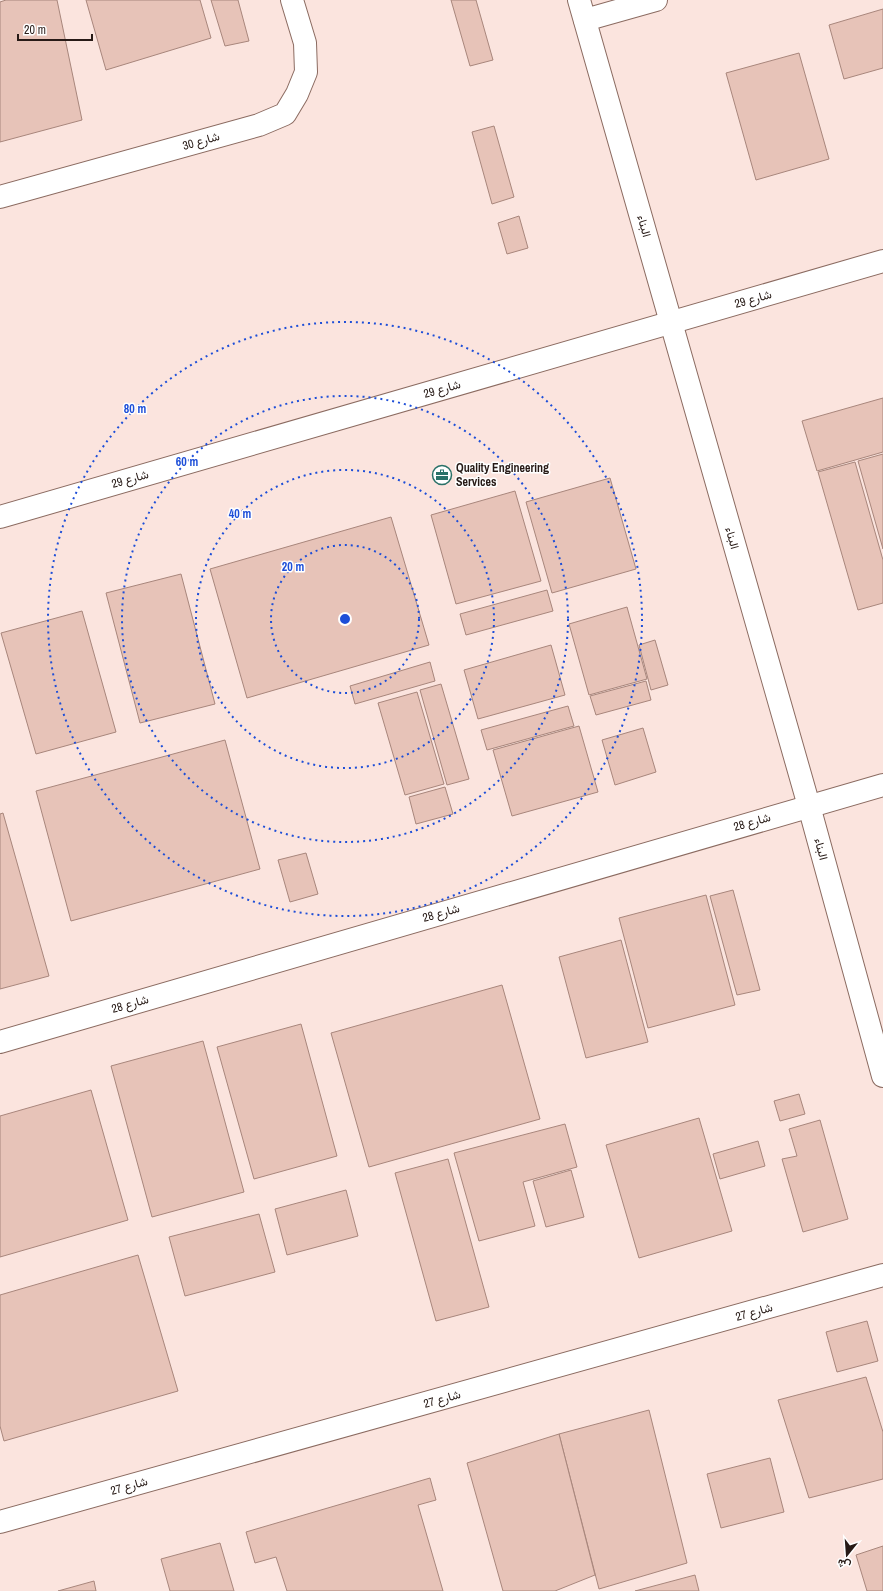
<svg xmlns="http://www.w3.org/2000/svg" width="883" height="1591" viewBox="0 0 883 1591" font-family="'Archivo Narrow',Vazirmatn,sans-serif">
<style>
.building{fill:#e7c3b8;stroke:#a8867c}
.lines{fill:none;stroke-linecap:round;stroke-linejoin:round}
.minor-casing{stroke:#8b6b61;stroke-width:24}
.minor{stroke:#fff;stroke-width:22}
.ring{fill:none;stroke:#1d4ed8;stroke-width:2;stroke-dasharray:2 4}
.labels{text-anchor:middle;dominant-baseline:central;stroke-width:3;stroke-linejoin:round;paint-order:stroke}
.street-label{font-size:12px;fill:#271a16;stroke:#fff}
.poi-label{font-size:12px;font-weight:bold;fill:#271a16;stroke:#fff;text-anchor:start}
.centre{fill:#1d4ed8;stroke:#fff;stroke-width:2}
.ring-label{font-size:12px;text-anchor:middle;font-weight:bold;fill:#1d4ed8;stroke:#fff;stroke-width:3;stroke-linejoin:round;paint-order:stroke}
</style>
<rect width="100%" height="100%" fill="#fbe4de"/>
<!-- building -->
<g class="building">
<polygon points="6,0 57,0 82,120 0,142 0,2"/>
<polygon points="86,0 200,0 211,38 106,70"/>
<polygon points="211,0 238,0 249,41 225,46"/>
<polygon points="451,0 476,0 493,60 470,66"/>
<polygon points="883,9 883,68 844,79 829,25"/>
<polygon points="799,53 829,159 756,180 726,73"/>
<polygon points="494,126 514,197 492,204 472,132"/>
<polygon points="519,216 528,248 507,254 498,223"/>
<polygon points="883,398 883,452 817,471 802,421"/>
<polygon points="883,454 883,549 858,461"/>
<polygon points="855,462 883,560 883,603 858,610 818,472"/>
<polygon points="610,478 636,569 552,593 526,502"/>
<polygon points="515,491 541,581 456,604 431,515"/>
<polygon points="391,517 429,645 247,698 210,569"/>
<polygon points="181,574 215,704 140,723 106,593"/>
<polygon points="547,590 553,611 466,635 460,614"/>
<polygon points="627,607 647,679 589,695 569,624"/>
<polygon points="82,611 116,732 36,754 1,633"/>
<polygon points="655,640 668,685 651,690 639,645"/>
<polygon points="551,645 565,695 478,719 464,670"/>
<polygon points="430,662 435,681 355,704 350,686"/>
<polygon points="646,681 651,700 596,715 590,696"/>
<polygon points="441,684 469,779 447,785 420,690"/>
<polygon points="417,692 444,784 405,795 378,703"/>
<polygon points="568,706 574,726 487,750 481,730"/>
<polygon points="579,726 598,792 512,816 493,750"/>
<polygon points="643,728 656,772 615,785 602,740"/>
<polygon points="225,740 260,869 71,921 36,791"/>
<polygon points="445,787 453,814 416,824 409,797"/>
<polygon points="3,813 49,976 0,989 0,814"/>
<polygon points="306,853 318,894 290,902 278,860"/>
<polygon points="733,890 760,990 737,995 710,896"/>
<polygon points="706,895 735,1005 648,1028 619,918"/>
<polygon points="621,940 648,1042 586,1058 559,957"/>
<polygon points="502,985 540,1119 369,1167 331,1033"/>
<polygon points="301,1024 337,1156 254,1179 217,1047"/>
<polygon points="203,1041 244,1192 152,1217 111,1066"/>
<polygon points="91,1090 128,1220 0,1257 0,1116"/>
<polygon points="799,1094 805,1114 780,1121 774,1101"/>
<polygon points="699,1118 732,1231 639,1258 606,1145"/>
<polygon points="820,1120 848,1219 803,1232 782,1159 797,1156 789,1129"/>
<polygon points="565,1124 577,1167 523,1182 535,1226 479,1241 454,1153"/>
<polygon points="758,1141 765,1166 720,1179 713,1154"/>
<polygon points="448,1159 489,1307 436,1321 395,1173"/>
<polygon points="571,1170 584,1217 546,1227 533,1181"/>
<polygon points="346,1190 358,1236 287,1255 275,1209"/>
<polygon points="259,1214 275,1272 185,1296 169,1237"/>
<polygon points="138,1255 178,1391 4,1441 0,1426 0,1295"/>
<polygon points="867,1321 878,1361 837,1372 826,1332"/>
<polygon points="866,1377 883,1432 883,1479 809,1498 778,1400"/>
<polygon points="649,1410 687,1563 599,1589 559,1434"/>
<polygon points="559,1434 595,1575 555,1591 503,1591 467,1463"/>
<polygon points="770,1458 784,1512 721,1528 707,1474"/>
<polygon points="430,1478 436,1500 418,1505 443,1591 287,1591 276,1557 255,1563 246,1532"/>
<polygon points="220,1543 234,1591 170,1591 161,1559"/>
<polygon points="883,1546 883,1591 867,1591 856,1555"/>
<polygon points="695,1575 699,1591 635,1591"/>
<polygon points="94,1581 96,1591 58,1591"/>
</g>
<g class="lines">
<defs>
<g id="minor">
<polyline points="579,0 809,806 883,1076"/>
<polyline points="585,20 656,0"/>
<polyline points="0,197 259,125 285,114 297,94 306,72 305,43 292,0"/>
<polyline points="0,517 883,261"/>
<polyline points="0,1042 883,785"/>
<polyline points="0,1522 883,1275"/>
</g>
</defs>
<!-- minor casing -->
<use href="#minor" class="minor-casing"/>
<!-- minor -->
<use href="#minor" class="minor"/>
</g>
<!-- distance rings -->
<g class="ring">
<circle cx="345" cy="619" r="74"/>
<circle cx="345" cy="619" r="149"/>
<circle cx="345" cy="619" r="223"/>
<circle cx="345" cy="619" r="297"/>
</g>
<!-- icons -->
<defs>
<symbol id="office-ring" viewBox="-11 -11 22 22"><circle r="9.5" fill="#fff" stroke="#2a7168" stroke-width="1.5"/><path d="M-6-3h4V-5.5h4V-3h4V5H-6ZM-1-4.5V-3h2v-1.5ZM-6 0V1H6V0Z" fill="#2a7168"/></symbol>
</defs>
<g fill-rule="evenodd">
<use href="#office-ring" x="431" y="464" width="22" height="22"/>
</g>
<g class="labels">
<!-- street labels -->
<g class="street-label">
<text transform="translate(201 141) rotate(-16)">شارع 30</text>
<text transform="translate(644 226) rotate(74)">البناء</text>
<text transform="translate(753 299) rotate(-16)">شارع 29</text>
<text transform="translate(442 389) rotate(-16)">شارع 29</text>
<text transform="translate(130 479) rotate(-16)">شارع 29</text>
<text transform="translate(732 538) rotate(74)">البناء</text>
<text transform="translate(752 822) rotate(-16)">شارع 28</text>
<text transform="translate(821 849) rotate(75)">البناء</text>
<text transform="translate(441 913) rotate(-16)">شارع 28</text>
<text transform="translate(130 1004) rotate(-16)">شارع 28</text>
<text transform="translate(754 1312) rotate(-16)">شارع 27</text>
<text transform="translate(442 1399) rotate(-16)">شارع 27</text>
<text transform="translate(129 1486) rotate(-16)">شارع 27</text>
</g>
<!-- poi labels -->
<g class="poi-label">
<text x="456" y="468">Quality Engineering<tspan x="456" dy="14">Services</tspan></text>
</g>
</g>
<circle cx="345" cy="619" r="6" class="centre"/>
<g class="ring-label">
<text x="135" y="413">80 m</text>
<text x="187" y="466">60 m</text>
<text x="240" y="518">40 m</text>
<text x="293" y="571">20 m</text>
</g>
<!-- north arrow -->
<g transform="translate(847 1555) rotate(197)" stroke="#ffffff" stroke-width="3" paint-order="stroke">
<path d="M0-3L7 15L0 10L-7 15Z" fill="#271a16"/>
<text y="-6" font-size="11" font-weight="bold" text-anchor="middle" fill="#271a16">ش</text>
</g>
<!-- scale -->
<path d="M18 34v6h74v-6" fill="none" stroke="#271a16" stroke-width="2"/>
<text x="24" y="34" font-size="12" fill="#271a16" stroke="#ffffff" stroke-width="3" paint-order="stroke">20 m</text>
</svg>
